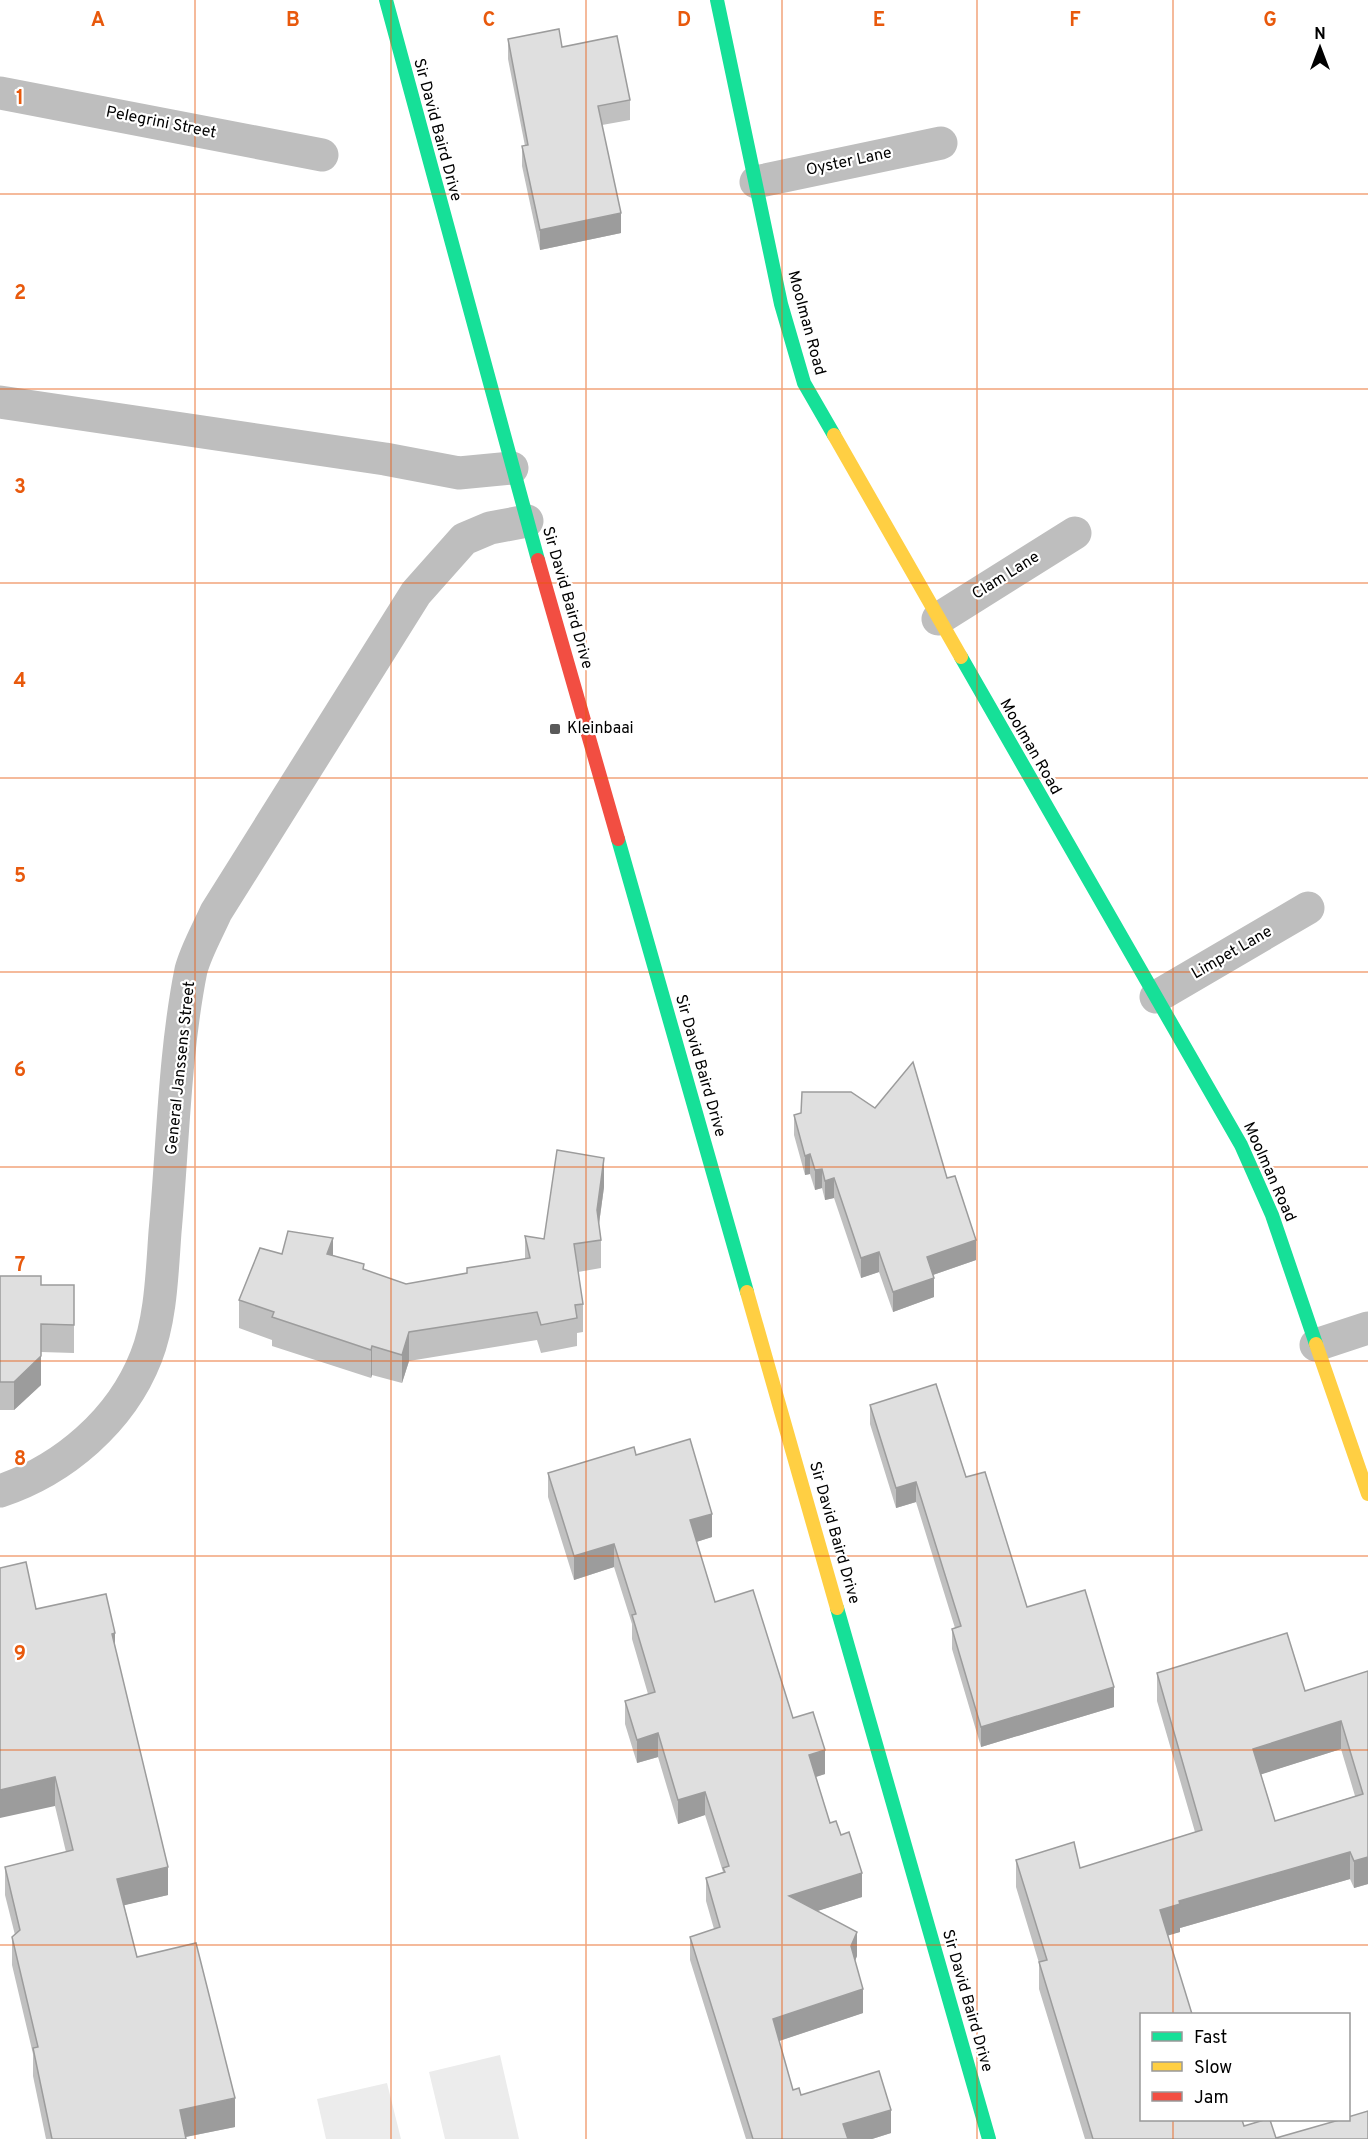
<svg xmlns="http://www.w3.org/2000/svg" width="1368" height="2139" viewBox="0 0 1368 2139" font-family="Overpass,sans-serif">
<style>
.green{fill:#ececec}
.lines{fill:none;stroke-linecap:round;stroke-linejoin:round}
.street{stroke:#bebebe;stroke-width:33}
.fast{stroke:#16e098;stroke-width:14}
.slow{stroke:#ffcf43;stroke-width:14}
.jam{stroke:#f24e42;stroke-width:14}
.wall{fill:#c0c0c0;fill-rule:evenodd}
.shaded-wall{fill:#9c9c9c}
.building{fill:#dfdfdf;stroke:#9c9c9c;stroke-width:1.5;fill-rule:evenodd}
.grid{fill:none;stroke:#e8590c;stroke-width:1.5;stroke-opacity:0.55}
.poi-dot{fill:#595959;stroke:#fff;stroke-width:2}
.labels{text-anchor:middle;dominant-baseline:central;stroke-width:4.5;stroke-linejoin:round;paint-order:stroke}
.street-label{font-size:16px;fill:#000;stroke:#fff}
.poi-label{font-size:16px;fill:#000;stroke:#fff;text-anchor:start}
.grid-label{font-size:20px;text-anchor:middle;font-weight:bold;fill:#e8590c;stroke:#fff;stroke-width:4.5;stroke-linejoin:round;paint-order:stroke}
</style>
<rect width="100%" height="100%" fill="#fff"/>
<!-- green -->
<g class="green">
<polygon points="500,2055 519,2139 445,2139 429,2072"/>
<polygon points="387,2083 401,2139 326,2139 317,2099"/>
</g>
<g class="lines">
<!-- street -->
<g class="street">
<polyline points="0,93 322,155"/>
<polyline points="756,182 941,143"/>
<polyline points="0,402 385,459 459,473 512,468"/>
<polyline points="938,619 1075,533"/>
<polyline points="1156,997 1308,908"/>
<polyline points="1316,1345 1368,1328"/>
<path d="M0,1491C63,1470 121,1421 146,1357C161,1319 162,1273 165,1232C173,1146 174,1055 191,970C196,951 208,930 216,912L416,593L464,539L490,528L527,521"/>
</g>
<!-- fast -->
<g class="fast">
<polyline points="386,0 538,560"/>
<polyline points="717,0 781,304 804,383 834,435"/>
<polyline points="961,657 1241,1145 1272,1215 1316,1344"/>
<polyline points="618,839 747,1292"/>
<polyline points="837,1608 989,2139"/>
</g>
<!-- slow -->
<g class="slow">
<polyline points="834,435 961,657"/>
<polyline points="747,1292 837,1608"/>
<polyline points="1316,1344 1368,1494"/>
</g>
<!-- jam -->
<polyline class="jam" points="538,560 618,839"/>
</g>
<!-- wall -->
<g class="wall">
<polygon points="508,39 562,47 630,100 630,120 602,125 621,233 540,250 522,166 522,146 525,146 508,59"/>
<polygon points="794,1115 947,1178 976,1260 933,1275 934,1297 893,1312 879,1272 861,1278 834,1198 825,1200 822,1188 815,1190 810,1174 805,1175 794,1135"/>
<polygon points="604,1187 599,1224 601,1240 601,1268 578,1272 583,1304 583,1332 577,1333 577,1346 541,1353 537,1340 409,1361 402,1383 372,1375 371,1378 272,1346 272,1340 239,1328 239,1300 282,1254 333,1255 364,1270 406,1284 467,1273 467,1268 525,1259 525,1236 544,1239"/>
<polygon points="0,1276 41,1285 74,1285 74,1353 41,1352 41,1385 14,1410 0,1410"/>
<polygon points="870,1405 966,1477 1027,1607 1114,1707 981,1747 952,1649 952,1629 955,1628 916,1502 896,1508 870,1424"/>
<polygon points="636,1455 712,1537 696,1542 715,1602 793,1718 825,1774 816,1777 830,1823 862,1897 817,1911 857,1956 855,1961 863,2013 779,2041 793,2090 801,2095 891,2133 872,2139 746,2139 690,1960 690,1937 714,1929 706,1901 706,1878 723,1872 705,1815 678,1824 658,1757 637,1763 625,1724 625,1701 648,1694 632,1639 632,1624 614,1567 574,1580 548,1497 548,1473"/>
<polygon points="36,1609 115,1646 168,1895 124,1905 137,1957 235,2127 186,2137 186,2139 46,2139 33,2076 33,2054 12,1965 12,1937 15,1935 5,1895 5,1867 66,1852 55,1806"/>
<path d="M1368,1671V1884L1354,1888L1350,1879L1180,1928V1932L1167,1935L1142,2014L1244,2126L1276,2138L1368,2139H1085L1039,1989V1963L1016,1887V1860L1080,1868L1195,1832L1157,1701V1673L1305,1691ZM1341,1749L1355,1796L1275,1821L1261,1774Z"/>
</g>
<!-- shaded-wall -->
<g class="shaded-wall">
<polygon points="621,213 621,233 540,250 540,230"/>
<polygon points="810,1154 810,1174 805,1175 805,1156"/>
<polygon points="604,1158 604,1187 597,1238 597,1210"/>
<polygon points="822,1169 822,1188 815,1190 815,1170"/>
<polygon points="834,1178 834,1198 825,1200 825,1181"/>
<polygon points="333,1238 333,1266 327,1254"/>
<polygon points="976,1240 976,1260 927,1277 927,1257"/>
<polygon points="879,1252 879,1272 861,1278 861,1258"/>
<polygon points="934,1278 934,1297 893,1312 893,1292"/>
<polygon points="409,1332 409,1361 402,1383 402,1355"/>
<polygon points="372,1346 372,1375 371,1378 371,1350"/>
<polygon points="41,1356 41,1385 14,1410 14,1382"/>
<polygon points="916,1482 916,1502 896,1508 896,1488"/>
<polygon points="712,1514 712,1537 690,1544 690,1520"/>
<polygon points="614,1544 614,1567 574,1580 574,1556"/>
<polygon points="115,1633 115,1662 112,1634"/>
<polygon points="1114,1687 1114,1707 981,1747 981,1727"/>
<polygon points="1341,1721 1341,1749 1253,1777 1253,1749"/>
<polygon points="658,1733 658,1757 637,1763 637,1740"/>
<polygon points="825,1750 825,1774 809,1779 809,1755"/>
<polygon points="55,1777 55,1806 0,1818 0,1790"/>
<polygon points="705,1792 705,1815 678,1824 678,1800"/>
<polygon points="1350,1852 1350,1879 1180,1928 1180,1932 1160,1938 1160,1910 1179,1901"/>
<polygon points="1368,1857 1368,1884 1354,1888 1354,1861"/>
<polygon points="168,1867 168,1895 117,1907 117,1879"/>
<polygon points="862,1873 862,1897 789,1920 789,1896"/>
<polygon points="857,1932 857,1956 851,1970 851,1946"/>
<polygon points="863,1989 863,2013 773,2043 773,2019"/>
<polygon points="235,2098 235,2127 180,2138 180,2110"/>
<polygon points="891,2110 891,2133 872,2139 843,2139 843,2124"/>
</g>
<!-- building -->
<g class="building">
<polygon points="559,29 562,47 617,36 630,100 598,106 621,213 540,230 522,146 528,145 508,39"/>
<polygon points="913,1062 947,1178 955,1176 976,1240 927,1257 934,1278 893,1292 879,1252 861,1258 834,1178 825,1181 822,1169 815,1170 810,1154 805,1156 794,1115 801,1113 802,1092 851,1092 875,1108"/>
<polygon points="557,1150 604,1158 597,1210 601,1240 574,1244 583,1304 575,1305 577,1318 541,1325 537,1312 409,1332 402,1355 372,1346 371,1350 272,1317 274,1312 239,1300 260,1248 282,1254 288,1231 333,1238 327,1254 364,1264 363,1269 406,1284 467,1273 467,1268 530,1258 525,1236 544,1239"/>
<polygon points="0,1276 41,1276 41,1285 74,1285 74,1325 41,1324 41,1356 14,1382 0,1382"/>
<polygon points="936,1384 966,1477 985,1472 1027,1607 1085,1590 1114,1687 981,1727 952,1629 961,1626 916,1482 896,1488 870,1405"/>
<polygon points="690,1439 712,1514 690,1520 715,1602 753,1590 793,1718 813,1712 825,1750 809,1755 830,1823 836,1821 841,1835 849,1832 862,1873 789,1896 857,1932 851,1946 863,1989 773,2019 793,2090 799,2088 801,2095 879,2071 891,2110 843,2124 848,2139 753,2139 690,1937 720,1927 706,1878 725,1872 723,1868 729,1866 705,1792 678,1800 658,1733 637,1740 625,1701 655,1692 632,1615 636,1614 614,1544 574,1556 548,1473 634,1447 636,1455"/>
<polygon points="26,1562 36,1609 106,1594 115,1633 112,1634 168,1867 117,1879 137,1957 196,1943 235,2098 180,2110 186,2139 52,2139 33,2048 38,2047 12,1937 20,1930 5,1867 73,1850 55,1777 0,1790 0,1568"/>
<path d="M1287,1633L1305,1691L1368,1671V1857L1354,1861L1350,1852L1179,1901L1180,1904L1160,1910L1192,2014H1142V2120H1242L1244,2126L1264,2120H1270L1276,2138L1339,2120H1348V2117L1368,2111V2139H1093L1039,1962L1047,1960L1016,1860L1074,1842L1080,1868L1202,1830L1157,1673ZM1341,1721L1363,1794L1275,1821L1253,1749Z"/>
</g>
<!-- grid -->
<path class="grid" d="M195,0V2139M391,0V2139M586,0V2139M782,0V2139M977,0V2139M1173,0V2014M0,194H1368M0,389H1368M0,583H1368M0,778H1368M0,972H1368M0,1167H1368M0,1361H1368M0,1556H1368M0,1750H1368M0,1945H1368M1173,2120V2139"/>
<!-- markers -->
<rect class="poi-dot" x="549" y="723" width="12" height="12" rx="3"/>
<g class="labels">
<!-- street labels -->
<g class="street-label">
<text transform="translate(161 123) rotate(11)">Pelegrini Street</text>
<text transform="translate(437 130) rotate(75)">Sir David Baird Drive</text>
<text transform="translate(849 162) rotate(-12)">Oyster Lane</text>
<text transform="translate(806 323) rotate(75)">Moolman Road</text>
<text transform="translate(1006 576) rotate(-32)">Clam Lane</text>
<text transform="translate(567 598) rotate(74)">Sir David Baird Drive</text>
<text transform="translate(1030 747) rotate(60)">Moolman Road</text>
<text transform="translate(1232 953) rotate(-30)">Limpet Lane</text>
<text transform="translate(700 1066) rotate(74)">Sir David Baird Drive</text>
<text transform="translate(181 1068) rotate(-84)">General Janssens Street</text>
<text transform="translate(1269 1172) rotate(66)">Moolman Road</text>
<text transform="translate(834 1533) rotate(74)">Sir David Baird Drive</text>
<text transform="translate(967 2001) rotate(74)">Sir David Baird Drive</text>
</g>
<!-- poi labels -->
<g class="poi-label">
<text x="567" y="729">Kleinbaai</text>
</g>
</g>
<g class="grid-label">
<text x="98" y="26">A</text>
<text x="293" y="26">B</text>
<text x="489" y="26">C</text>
<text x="684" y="26">D</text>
<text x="879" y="26">E</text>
<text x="1075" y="26">F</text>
<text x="1270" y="26">G</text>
<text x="20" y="104">1</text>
<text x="20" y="299">2</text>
<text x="20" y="493">3</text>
<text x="20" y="687">4</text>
<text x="20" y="882">5</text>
<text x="20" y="1076">6</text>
<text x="20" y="1271">7</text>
<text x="20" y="1465">8</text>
<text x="20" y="1660">9</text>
</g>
<!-- legend -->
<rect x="1140" y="2013" width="210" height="108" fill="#ffffff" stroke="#999999" stroke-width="1.5"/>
<rect x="1152" y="2032" width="30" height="9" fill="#16e098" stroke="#999999" stroke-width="1.5"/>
<text x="1194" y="2043" font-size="18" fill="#000000">Fast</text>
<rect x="1152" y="2062" width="30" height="9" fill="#ffcf43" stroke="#999999" stroke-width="1.5"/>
<text x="1194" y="2073" font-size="18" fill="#000000">Slow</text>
<rect x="1152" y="2092" width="30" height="9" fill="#f24e42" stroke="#999999" stroke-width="1.5"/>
<text x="1194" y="2103" font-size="18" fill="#000000">Jam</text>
<!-- north arrow -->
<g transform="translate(1320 48)" stroke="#ffffff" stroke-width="4.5" paint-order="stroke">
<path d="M0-4.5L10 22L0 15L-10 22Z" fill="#000000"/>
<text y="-9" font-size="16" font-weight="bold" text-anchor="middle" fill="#000000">N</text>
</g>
</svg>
